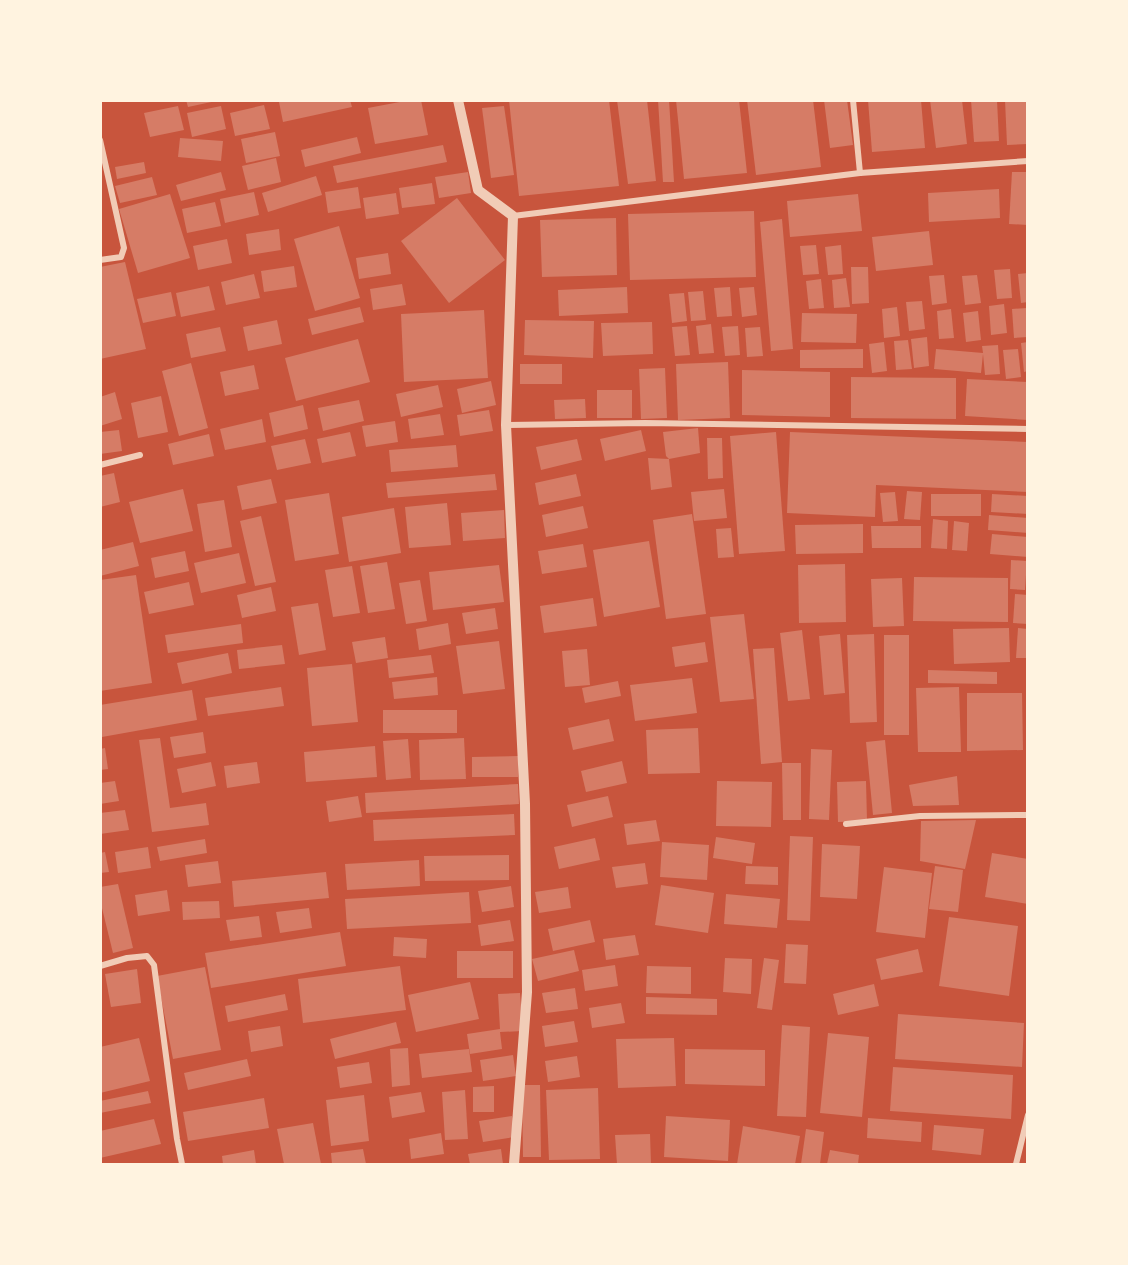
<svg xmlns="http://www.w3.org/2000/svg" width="1128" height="1265" viewBox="0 0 1128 1265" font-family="Merriweather,serif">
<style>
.building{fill:#d67c66}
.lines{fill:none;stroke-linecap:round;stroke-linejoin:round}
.minor{stroke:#f1ccb7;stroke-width:6}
.tertiary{stroke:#f1ccb7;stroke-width:10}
</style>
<rect width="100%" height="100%" fill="#c8553d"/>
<!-- building -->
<g class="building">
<polygon points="186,100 216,100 216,101 188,107"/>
<polygon points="283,100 350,100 352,107 283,122 279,102"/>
<polygon points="410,100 421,100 428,135 375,144 368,108"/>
<polygon points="509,100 609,100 619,186 519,196"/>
<polygon points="617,100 647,100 656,181 628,184"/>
<polygon points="658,100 669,100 674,182 663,182"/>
<polygon points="676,100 739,100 747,173 684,179"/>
<polygon points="747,100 813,100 821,167 756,175"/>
<polygon points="824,100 847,100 853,145 830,148"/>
<polygon points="868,100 921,100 925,148 872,152"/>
<polygon points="930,100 962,100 967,144 936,148"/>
<polygon points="971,100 997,100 999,141 974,142"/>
<polygon points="1005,100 1028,100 1028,144 1007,145"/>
<polygon points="264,105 270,129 235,136 230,113"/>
<polygon points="178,106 184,130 150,137 144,113"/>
<polygon points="221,106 226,129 192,137 187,113"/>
<polygon points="504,106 514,175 491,178 482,108"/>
<polygon points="275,132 280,156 246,163 241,139"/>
<polygon points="357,137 361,153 305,167 301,150"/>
<polygon points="180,138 223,141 221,161 178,157"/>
<polygon points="443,145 447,162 337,183 333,166"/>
<polygon points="276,158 281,182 248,190 242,166"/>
<polygon points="144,162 146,173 117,179 115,167"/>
<polygon points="221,172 226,190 181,201 176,185"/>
<polygon points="468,172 471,193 439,198 435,177"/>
<polygon points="1012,172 1028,172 1028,225 1009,224"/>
<polygon points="316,176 322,195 268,212 262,193"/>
<polygon points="152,177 157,195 120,203 115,186"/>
<polygon points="432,183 435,204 402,208 399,188"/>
<polygon points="358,187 361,208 328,213 325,192"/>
<polygon points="999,189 1000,218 929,222 928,193"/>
<polygon points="254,192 259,215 225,223 220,199"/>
<polygon points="396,193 399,214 366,219 363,198"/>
<polygon points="170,194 190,258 138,273 119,209"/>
<polygon points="858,194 862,231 790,237 787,201"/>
<polygon points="457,198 505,260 449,303 401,241"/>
<polygon points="215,202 221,226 187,233 182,209"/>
<polygon points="754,211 756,277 630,280 628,214"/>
<polygon points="616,218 617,275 542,277 540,220"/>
<polygon points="782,219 793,349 771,351 760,222"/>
<polygon points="339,226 360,298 315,311 294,239"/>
<polygon points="279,229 281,250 249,255 246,234"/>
<polygon points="929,231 933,265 876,271 872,237"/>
<polygon points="227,239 232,263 198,270 193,246"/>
<polygon points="816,245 819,274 803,275 800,246"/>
<polygon points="841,245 843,274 828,275 825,247"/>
<polygon points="388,253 391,274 359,279 356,258"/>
<polygon points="125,262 146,349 100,359 100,267"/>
<polygon points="294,266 297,287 264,292 261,271"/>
<polygon points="851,267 868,267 869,303 852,304"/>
<polygon points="1010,269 1012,298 997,299 994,270"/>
<polygon points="1028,273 1028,302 1021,303 1018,274"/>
<polygon points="254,274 260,298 226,305 221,282"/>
<polygon points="944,275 947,303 932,305 929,276"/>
<polygon points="977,275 981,303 965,305 962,276"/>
<polygon points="846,278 850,307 834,308 832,280"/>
<polygon points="821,279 824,308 809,309 806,281"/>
<polygon points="402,284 406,305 373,310 370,289"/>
<polygon points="209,286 215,310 181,317 176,293"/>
<polygon points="627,287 628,313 559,316 558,290"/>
<polygon points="730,287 732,316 717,317 714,288"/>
<polygon points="754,287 757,315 742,317 739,288"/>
<polygon points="703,291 706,320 691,321 688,292"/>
<polygon points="171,292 176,316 143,323 137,299"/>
<polygon points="684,293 687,321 672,323 669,294"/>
<polygon points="922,301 925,329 909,331 906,302"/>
<polygon points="1004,304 1007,333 991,335 989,306"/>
<polygon points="360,307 364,322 312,335 308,319"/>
<polygon points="897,307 900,336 884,338 882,309"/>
<polygon points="1027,308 1028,337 1014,338 1012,309"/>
<polygon points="951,309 954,338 939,339 937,311"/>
<polygon points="484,310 488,378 404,382 401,314"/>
<polygon points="978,311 981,340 966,342 963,313"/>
<polygon points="802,313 857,314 856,343 801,342"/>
<polygon points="277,320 282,344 248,351 243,327"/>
<polygon points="525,320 594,321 593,358 524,355"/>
<polygon points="652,322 653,354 603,356 601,323"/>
<polygon points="711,324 714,353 699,354 696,326"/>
<polygon points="687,326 690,355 675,356 672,327"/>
<polygon points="738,326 740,355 725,356 722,327"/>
<polygon points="220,327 226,351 191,358 186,334"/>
<polygon points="760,327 763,356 747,357 745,328"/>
<polygon points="927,337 929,366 914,368 911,339"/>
<polygon points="358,339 370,382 296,401 285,358"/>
<polygon points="908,340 912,369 896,370 894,341"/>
<polygon points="884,342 887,371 872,373 869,344"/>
<polygon points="1028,342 1028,371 1024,372 1021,343"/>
<polygon points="998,345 1000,374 985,375 983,354 981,373 934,369 936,349 983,353 982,346"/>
<polygon points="863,349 863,368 800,368 800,350"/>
<polygon points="1018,349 1021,377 1006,379 1003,350"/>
<polygon points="728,362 730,418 678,420 676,364"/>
<polygon points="191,363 208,428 179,436 162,371"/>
<rect x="520" y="364" width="42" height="20"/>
<polygon points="254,365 259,389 225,396 220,372"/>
<polygon points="665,368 667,418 641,419 639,369"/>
<polygon points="742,370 830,372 830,417 742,415"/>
<polygon points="851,377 956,378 956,419 851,418"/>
<polygon points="967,379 1028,382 1028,420 965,416"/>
<polygon points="491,381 496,405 462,413 457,389"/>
<polygon points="438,385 443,407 401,417 396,394"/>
<rect x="597" y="390" width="35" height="28"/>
<polygon points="115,392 122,419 100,426 100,397"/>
<polygon points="161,396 168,432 138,438 131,403"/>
<polygon points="585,399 586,418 555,419 554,400"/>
<polygon points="359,400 364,421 323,431 318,408"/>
<polygon points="303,405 308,429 274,437 269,413"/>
<polygon points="489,410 493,431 460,436 457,415"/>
<polygon points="440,414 444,435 411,439 408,419"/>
<polygon points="262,419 266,442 225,450 220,429"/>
<polygon points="395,421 398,442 366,447 362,426"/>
<polygon points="698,428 700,453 669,459 666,456 663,432"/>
<polygon points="119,430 122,451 100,454 100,432"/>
<polygon points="641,430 646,451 605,461 600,439"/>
<polygon points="350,432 356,456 322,463 317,439"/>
<polygon points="776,432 785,551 739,554 730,436"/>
<polygon points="790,432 1028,442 1028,492 876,485 875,517 787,513"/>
<polygon points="209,434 214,456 173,465 168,444"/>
<polygon points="707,438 722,438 723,478 708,479"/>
<polygon points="305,439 311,463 277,470 271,446"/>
<polygon points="577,439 582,460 541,470 536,447"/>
<polygon points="456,445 458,467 391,472 389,450"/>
<polygon points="648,458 669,459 672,487 651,490"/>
<polygon points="114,473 120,502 100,507 100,476"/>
<polygon points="495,474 497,490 388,498 386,483"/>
<polygon points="576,474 581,496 539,505 535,483"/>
<polygon points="271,479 277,503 242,510 237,486"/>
<polygon points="183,489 193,531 140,543 129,502"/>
<polygon points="724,489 727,518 694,521 691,492"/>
<polygon points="907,491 922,492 920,520 904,519"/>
<polygon points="895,492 898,521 883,522 880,493"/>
<polygon points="329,493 339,554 295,561 285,500"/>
<rect x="931" y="494" width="50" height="22"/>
<polygon points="992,494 1028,496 1028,514 991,512"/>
<polygon points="224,500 232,547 205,552 197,504"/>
<polygon points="447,503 451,545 409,548 405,507"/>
<polygon points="583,506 588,528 546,537 542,515"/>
<polygon points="394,508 401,553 349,562 342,517"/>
<polygon points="504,510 505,538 463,541 461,513"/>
<polygon points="692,514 706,614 666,619 653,520"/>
<polygon points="989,515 1028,518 1028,533 988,530"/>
<polygon points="261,516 276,582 255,586 240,521"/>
<polygon points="933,519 948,521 947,549 931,548"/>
<polygon points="954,521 969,523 967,551 952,550"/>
<polygon points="863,524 863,553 796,554 795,525"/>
<polygon points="871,526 921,526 921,548 872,548"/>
<polygon points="731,528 734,557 718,558 716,529"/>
<polygon points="992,534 1028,537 1028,557 990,554"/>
<polygon points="649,541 660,607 604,617 593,550"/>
<polygon points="133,542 139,566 100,576 100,550"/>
<polygon points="583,544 587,567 542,574 538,551"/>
<polygon points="185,551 189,571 155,578 151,558"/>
<polygon points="239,553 246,583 201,593 194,563"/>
<polygon points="1011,560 1027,561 1025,590 1010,589"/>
<polygon points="387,562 395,609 368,613 360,566"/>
<polygon points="845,564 846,622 799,623 798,565"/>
<polygon points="499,565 504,602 433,610 429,572"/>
<polygon points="352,566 360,613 333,617 325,570"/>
<polygon points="136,575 152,683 100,691 100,580"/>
<polygon points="914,577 1008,578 1008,622 913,621"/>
<polygon points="902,578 904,626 873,627 871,579"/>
<polygon points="420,580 427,621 406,624 399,583"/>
<polygon points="189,582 194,605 149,614 144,592"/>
<polygon points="271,587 276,611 242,618 237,595"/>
<polygon points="1015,594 1028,595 1028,624 1013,623"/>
<polygon points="593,598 597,626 544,633 540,606"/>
<polygon points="318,603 326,650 299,655 291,607"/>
<polygon points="495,608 498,629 466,634 462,613"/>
<polygon points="744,614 754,699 720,702 710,617"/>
<polygon points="448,623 451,644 419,650 416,629"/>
<polygon points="241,624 243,643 168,653 165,635"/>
<polygon points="1009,628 1010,662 954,664 953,629"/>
<polygon points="1018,628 1028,629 1028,658 1016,658"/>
<polygon points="802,630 810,699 788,701 780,633"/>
<polygon points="840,634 845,693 824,695 819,636"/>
<polygon points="874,634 877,722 850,723 847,635"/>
<rect x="884" y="635" width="25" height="100"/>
<polygon points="385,637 388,658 356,663 352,642"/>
<polygon points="499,641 505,689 463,694 456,646"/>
<polygon points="705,642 708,662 675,667 672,647"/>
<polygon points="282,645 285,664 239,669 237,650"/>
<polygon points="774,648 782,762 761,764 753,649"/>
<polygon points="587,649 590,685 565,687 562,651"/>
<polygon points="228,653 232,673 182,684 177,663"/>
<polygon points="431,655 434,673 389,678 387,660"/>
<polygon points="352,664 358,722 312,726 307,668"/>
<polygon points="928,670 997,672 997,684 928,683"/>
<polygon points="437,677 438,695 394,699 392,682"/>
<polygon points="692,678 697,713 635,721 630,685"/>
<polygon points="618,681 621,696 585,703 582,688"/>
<polygon points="281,687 284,706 208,716 205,698"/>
<polygon points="959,687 961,752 918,752 916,688"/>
<polygon points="192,690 197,720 102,737 100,705"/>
<polygon points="967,693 1022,693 1023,750 967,751"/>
<rect x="383" y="710" width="74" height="23"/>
<polygon points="609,719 614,741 573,750 568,728"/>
<polygon points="698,728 700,773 648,774 646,730"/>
<polygon points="203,732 206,753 174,758 170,737"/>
<polygon points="160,738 170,808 206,803 209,825 152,832 139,740"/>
<polygon points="464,738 466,779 420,780 419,740"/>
<polygon points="408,739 411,778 386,780 383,741"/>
<polygon points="885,740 892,813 873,815 866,742"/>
<polygon points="375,746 377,777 306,782 304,752"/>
<polygon points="105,748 108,769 100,770 100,749"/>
<polygon points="811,749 832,750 829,820 809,819"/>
<polygon points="518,756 518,777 472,777 472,757"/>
<polygon points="622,761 627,783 586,792 581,771"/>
<polygon points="211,762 216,786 182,793 177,769"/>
<polygon points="257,762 260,783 227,788 224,766"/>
<polygon points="782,763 801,763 801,820 783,820"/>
<polygon points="957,776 959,805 913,806 909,785"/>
<polygon points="115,781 119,801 100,804 100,783"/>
<polygon points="717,781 772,782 771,827 716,826"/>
<polygon points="866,781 867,821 838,822 837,782"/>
<polygon points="518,784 519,804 366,813 365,793"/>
<polygon points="358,796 362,817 329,822 326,801"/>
<polygon points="608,796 613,817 572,827 567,805"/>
<polygon points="125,810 129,830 100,834 100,813"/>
<polygon points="514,814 515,835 374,841 373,820"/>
<polygon points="656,820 660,841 627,845 624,824"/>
<polygon points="976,820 965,869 920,861 921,821"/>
<polygon points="790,836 813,837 810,921 787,920"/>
<polygon points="716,837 755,843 752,864 713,858"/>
<polygon points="595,838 600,860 559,869 554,847"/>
<polygon points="205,839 207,853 160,861 157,847"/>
<polygon points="662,842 709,845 707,880 660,877"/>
<polygon points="822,844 860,846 857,899 820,897"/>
<polygon points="148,847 151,868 118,873 115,852"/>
<polygon points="105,852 109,872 100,873 100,853"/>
<polygon points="992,853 1028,859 1028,904 985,897"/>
<polygon points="509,855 509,880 425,881 424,856"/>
<polygon points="419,860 420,886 347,890 345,864"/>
<polygon points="218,861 221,883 188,887 185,865"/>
<polygon points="645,863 648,884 616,888 612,867"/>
<polygon points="746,866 778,867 778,885 745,884"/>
<polygon points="935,866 963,870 958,912 929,909"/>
<polygon points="884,867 932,873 925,938 876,932"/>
<polygon points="326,872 329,898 234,907 232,881"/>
<polygon points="118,884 133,948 113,953 100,900 100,887"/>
<polygon points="661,885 714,893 708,933 655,925"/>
<polygon points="511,886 514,907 482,912 478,891"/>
<polygon points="568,887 571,908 539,913 535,892"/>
<polygon points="167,890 170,911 138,916 135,895"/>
<polygon points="469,892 471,923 347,929 345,899"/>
<polygon points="726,894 780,899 777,928 724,924"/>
<polygon points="219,901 220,918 183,920 182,902"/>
<polygon points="309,908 312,928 280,933 276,912"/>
<polygon points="259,916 262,937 230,941 226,920"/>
<polygon points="949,917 1018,926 1009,996 939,986"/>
<polygon points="510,920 514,941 481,946 478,925"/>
<polygon points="590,920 595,942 553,951 548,929"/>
<polygon points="340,932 346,966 211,988 205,953"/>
<polygon points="635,935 639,955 606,960 603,939"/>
<polygon points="394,937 427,939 426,958 393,956"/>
<polygon points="786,944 808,945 806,984 784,983"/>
<polygon points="918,949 923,972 881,980 876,959"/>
<polygon points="574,950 579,971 538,981 532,959"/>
<rect x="457" y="951" width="56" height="27"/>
<polygon points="725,958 752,959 751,994 723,992"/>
<polygon points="764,958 779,960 772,1010 757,1008"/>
<polygon points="615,965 618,986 585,991 582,970"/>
<polygon points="400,966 406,1010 303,1023 298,979"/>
<polygon points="647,966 691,967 691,994 646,993"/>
<polygon points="205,967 221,1050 173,1059 157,976"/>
<polygon points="137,969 141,1003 111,1007 105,974"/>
<polygon points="470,982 479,1019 416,1032 408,995"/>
<polygon points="874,984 879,1006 838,1015 833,994"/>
<polygon points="575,988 578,1009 546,1013 542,993"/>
<polygon points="520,993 523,1031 500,1032 502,1049 470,1054 467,1034 500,1029 498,994"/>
<polygon points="285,994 288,1010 228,1022 225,1006"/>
<polygon points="646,997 717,999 717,1015 646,1014"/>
<polygon points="621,1003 625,1023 592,1028 589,1008"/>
<polygon points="898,1014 1024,1023 1022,1067 895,1059"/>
<polygon points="574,1021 578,1042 545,1047 542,1026"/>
<polygon points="396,1022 401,1043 335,1059 330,1039"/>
<polygon points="782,1025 810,1027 806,1117 777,1116"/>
<polygon points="280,1026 283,1046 251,1052 248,1031"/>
<polygon points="828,1033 869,1037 862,1117 820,1113"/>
<polygon points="139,1038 150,1081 100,1093 100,1047"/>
<polygon points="674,1038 676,1086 618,1088 616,1039"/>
<polygon points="408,1048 410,1085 392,1087 390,1049"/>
<polygon points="469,1049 472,1072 422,1078 419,1054"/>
<polygon points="685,1049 765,1050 765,1086 685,1084"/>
<polygon points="513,1055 516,1076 483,1081 480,1060"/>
<polygon points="577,1056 580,1077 548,1082 545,1061"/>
<polygon points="247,1059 251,1076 188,1090 184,1073"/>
<polygon points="369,1062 372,1083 340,1088 337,1067"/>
<polygon points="893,1067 1013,1075 1011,1119 890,1111"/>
<polygon points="522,1085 540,1085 541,1157 523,1157"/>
<polygon points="494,1086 494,1112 473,1112 473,1087"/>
<polygon points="598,1088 600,1159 549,1160 546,1090"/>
<polygon points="465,1090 468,1139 445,1140 442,1092"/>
<polygon points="148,1091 151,1103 100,1113 100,1101"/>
<polygon points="421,1092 425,1112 392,1118 389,1097"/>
<polygon points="364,1095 369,1141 331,1146 326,1100"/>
<polygon points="264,1098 269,1128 188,1141 183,1112"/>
<polygon points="512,1116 515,1137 483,1142 479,1121"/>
<polygon points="666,1116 730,1120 728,1161 664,1157"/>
<polygon points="868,1118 922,1122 921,1142 867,1138"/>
<polygon points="154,1119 161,1144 100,1158 100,1131"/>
<polygon points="313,1123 321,1164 284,1164 277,1129"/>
<polygon points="934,1125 984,1129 981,1155 932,1150"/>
<polygon points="743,1126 800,1136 795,1164 737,1164"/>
<polygon points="806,1129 824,1132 820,1164 801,1164"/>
<polygon points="441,1133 444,1154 411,1159 409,1139"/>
<polygon points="650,1134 651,1164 617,1164 615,1135"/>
<polygon points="363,1149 366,1164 332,1164 331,1153"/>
<polygon points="501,1149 503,1164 470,1164 468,1154"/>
<polygon points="254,1150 256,1164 223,1164 222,1156"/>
<polygon points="830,1150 859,1155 858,1164 827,1164"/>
</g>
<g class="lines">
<!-- minor -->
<g class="minor">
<polyline points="853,100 860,173"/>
<polyline points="100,140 124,248 121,257 100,260"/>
<polyline points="513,216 860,173 1028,161"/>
<polyline points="506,425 645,423 1028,429"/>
<polyline points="100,465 140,455"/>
<polyline points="846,824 920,816 1028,815"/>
<polyline points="100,966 127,958 147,956 154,965 177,1139 182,1164"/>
<polyline points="1016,1164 1028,1115"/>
</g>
<!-- tertiary -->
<polyline class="tertiary" points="458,100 478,190 513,216 506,425 525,804 527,992 514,1164"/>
</g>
<!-- border -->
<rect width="1128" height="1265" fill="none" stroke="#fff3e0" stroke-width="204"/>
</svg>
